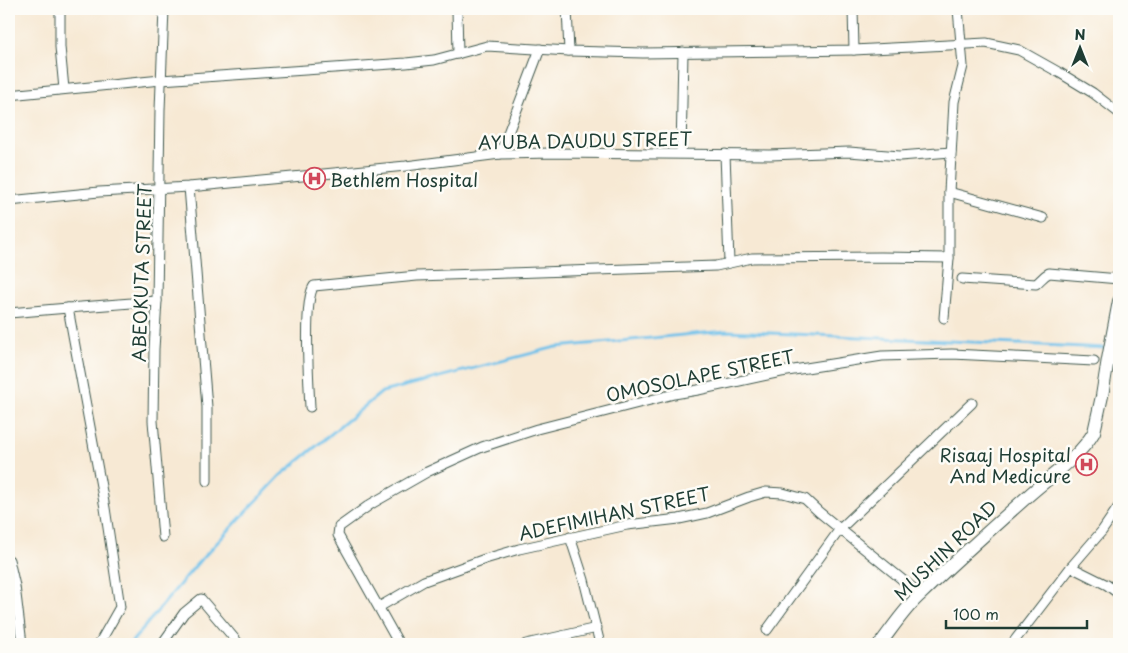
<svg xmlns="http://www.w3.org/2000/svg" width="1128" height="653" viewBox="0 0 1128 653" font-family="'Playpen Sans',sans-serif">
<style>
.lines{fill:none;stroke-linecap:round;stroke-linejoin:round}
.stream{stroke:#6fc1ea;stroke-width:3}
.minor-casing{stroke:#3f574c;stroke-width:11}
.secondary-casing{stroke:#3f574c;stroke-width:14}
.minor{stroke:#fff;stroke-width:9}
.secondary{stroke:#fff;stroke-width:12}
.labels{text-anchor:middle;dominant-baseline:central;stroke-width:5;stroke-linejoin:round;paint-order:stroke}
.street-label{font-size:18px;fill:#1f3d34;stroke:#fdfcf7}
.poi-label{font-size:18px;fill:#1f3d34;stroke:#fdfcf7;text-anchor:start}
</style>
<rect width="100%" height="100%" fill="#fdfcf7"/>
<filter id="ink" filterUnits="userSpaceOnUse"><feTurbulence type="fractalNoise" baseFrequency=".02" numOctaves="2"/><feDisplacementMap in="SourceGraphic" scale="10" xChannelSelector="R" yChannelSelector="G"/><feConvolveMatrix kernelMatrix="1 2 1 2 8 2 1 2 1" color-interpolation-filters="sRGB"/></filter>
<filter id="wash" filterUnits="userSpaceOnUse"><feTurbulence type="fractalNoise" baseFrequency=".0096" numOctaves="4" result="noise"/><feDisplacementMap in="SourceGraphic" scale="20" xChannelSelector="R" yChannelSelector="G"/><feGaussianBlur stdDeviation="1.12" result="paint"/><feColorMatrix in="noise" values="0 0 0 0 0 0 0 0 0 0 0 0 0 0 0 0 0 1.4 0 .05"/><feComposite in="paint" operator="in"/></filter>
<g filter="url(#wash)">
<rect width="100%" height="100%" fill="#f7e9d4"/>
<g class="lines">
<!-- stream -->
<polyline class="stream" points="130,644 196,565 280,476 382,392 556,347 726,331 1106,348"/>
</g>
</g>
<g filter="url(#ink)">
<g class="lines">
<defs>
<g id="minor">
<polyline points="60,9 60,47 64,89"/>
<polyline points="457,9 458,54"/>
<polyline points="567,9 569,51 643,53 854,50 986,43 1019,50 1060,73 1093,93 1119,113"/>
<polyline points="853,9 854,50"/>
<polyline points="9,95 161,80 406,63 434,60 487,46 569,51"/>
<polyline points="681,153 683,52"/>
<polyline points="500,154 540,49"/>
<polyline points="725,154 729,262"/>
<polyline points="189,187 207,407 207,481"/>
<polyline points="949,192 1043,218"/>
<polyline points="9,201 99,192 189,187 406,166 500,154 552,153 770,155 849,152 900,156 951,152"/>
<path d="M962,279L1036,284C1041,280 1043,276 1049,273L1119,279"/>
<polyline points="9,313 68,308"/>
<polyline points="944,318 949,258 949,192 954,102 963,66 958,9"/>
<path d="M310,407C309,386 303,300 314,286L417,276L716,266L752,258L881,257L949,258"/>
<polyline points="163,537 153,421 154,349 157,301 160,110 164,9"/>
<polyline points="570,537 584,580 600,644"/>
<polyline points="9,560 15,586 22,644"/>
<polyline points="1071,567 1107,585 1119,594"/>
<polyline points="379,607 424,581 485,559 519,549 627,525 679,519 707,513 749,497 766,492 783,493 805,499 819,512 920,594"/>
<polyline points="767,630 840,529 972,403"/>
<polyline points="99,644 120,607 105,508 68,308 157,301"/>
<polyline points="162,644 184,613 201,599 239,644"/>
<polyline points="399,644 338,535 339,527 371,504 427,472 482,447 537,429 674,394 698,390 781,372 882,356 952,354 1094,361"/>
<polyline points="526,644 597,628"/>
<polyline points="1012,644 1071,567 1102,531 1119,506"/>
</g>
<path id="secondary" d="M880,644C893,627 905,608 921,594C956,560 992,528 1028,496C1050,476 1079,458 1094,432L1102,396L1108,359L1119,301"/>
</defs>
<!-- minor casing -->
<use href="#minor" class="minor-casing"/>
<!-- secondary casing -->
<use href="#secondary" class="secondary-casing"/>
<!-- minor -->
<use href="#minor" class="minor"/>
<!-- secondary -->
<use href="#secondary" class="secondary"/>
</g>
</g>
<!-- icons -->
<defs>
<symbol id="hospital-ring" viewBox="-11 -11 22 22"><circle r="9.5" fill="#fdfcf7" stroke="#d1495b" stroke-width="1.5"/><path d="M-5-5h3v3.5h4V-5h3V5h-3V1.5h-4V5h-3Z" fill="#d1495b"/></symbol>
</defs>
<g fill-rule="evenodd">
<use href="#hospital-ring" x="302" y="166" width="25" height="25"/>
<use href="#hospital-ring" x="1074" y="452" width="25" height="25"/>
</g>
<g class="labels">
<!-- street labels -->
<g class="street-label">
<text transform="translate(585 140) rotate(-1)">AYUBA DAUDU STREET</text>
<text transform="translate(141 273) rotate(-88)">ABEOKUTA STREET</text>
<text transform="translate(700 375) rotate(-12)">OMOSOLAPE STREET</text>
<text transform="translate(614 513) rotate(-12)">ADEFIMIHAN STREET</text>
<text transform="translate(945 550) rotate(-44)">MUSHIN ROAD</text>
</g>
<!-- poi labels -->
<g class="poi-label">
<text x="330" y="179">Bethlem Hospital</text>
<text x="1071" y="454" text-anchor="end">Risaaj Hospital<tspan x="1071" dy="21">And Medicure</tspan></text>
</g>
</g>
<!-- margin -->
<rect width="1128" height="653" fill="none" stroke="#fdfcf7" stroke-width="30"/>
<!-- north arrow -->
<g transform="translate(1080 48)" stroke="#fdfcf7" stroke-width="4" paint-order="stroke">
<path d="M0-4L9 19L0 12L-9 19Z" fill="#1f3d34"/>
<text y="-8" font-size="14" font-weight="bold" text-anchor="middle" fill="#1f3d34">N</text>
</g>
<!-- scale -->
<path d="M946 620v8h141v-8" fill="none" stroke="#1f3d34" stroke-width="2.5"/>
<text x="953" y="620" font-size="15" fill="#1f3d34" stroke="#fdfcf7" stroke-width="4" paint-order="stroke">100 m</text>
</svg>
